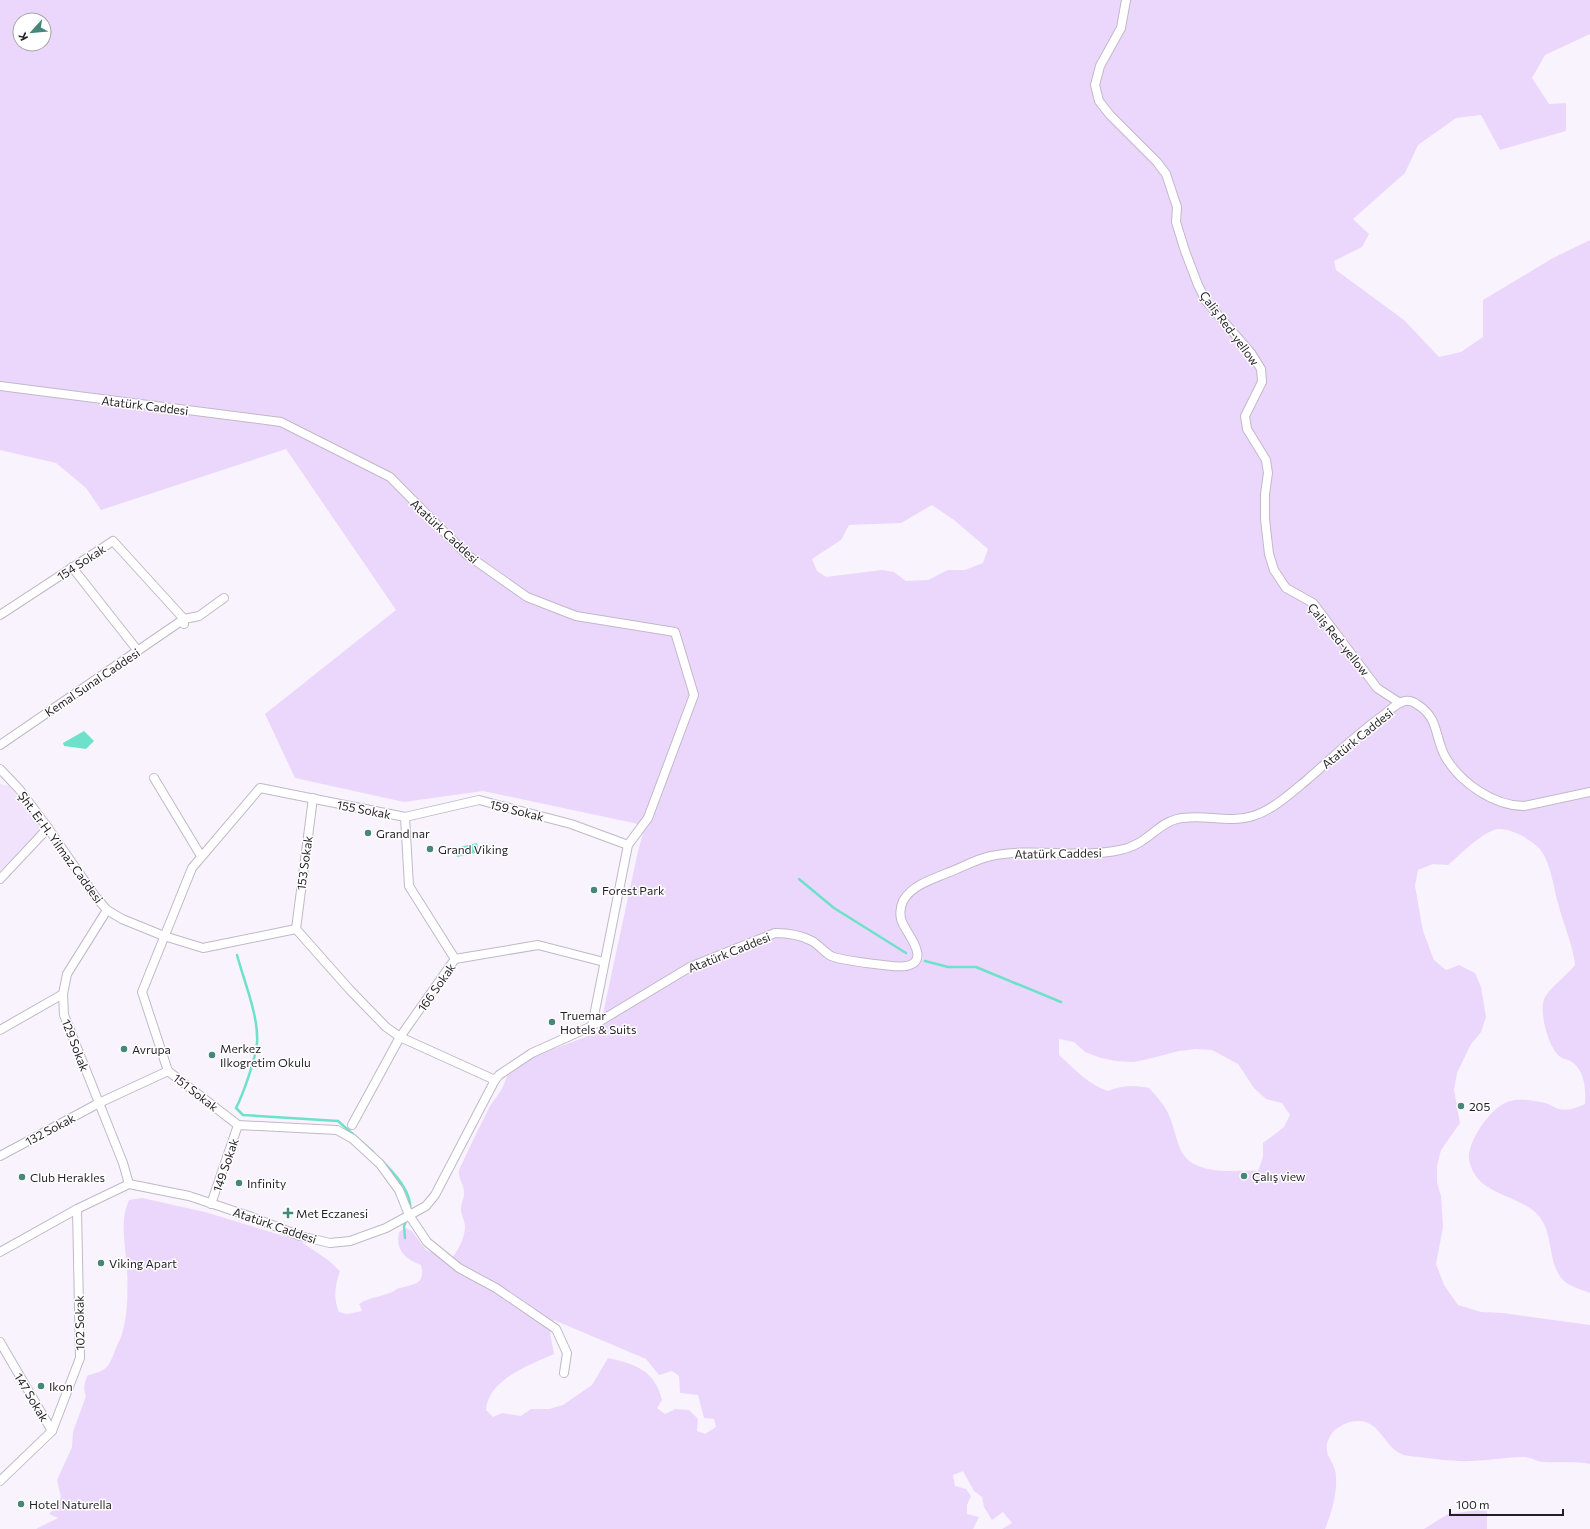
<svg xmlns="http://www.w3.org/2000/svg" width="1590" height="1529" viewBox="0 0 1590 1529" font-family="Commissioner,sans-serif">
<style>
.built{fill:#f0e3fb}
.green{fill:#ebd7fc;fill-rule:evenodd}
.water{fill:#6ee1ca}
.lines{fill:none;stroke-linecap:round;stroke-linejoin:round}
.stream{stroke:#6ee1ca;stroke-width:2.5}
.minor-casing{stroke:#c1b8c9;stroke-width:10}
.minor{stroke:#fff;stroke-width:8}
.poi-dot{fill:#45887a;stroke:#fff;stroke-width:1.5}
.labels{text-anchor:middle;dominant-baseline:central;stroke-width:3;stroke-linejoin:round;paint-order:stroke}
.street-label{font-size:12px;fill:#231f25;stroke:#fff}
.poi-label{font-size:12px;fill:#231f25;stroke:#fff;text-anchor:start}
</style>
<rect width="100%" height="100%" fill="#f8f3fd"/>
<!-- built -->
<polygon class="built" points="0,784 9,786 42,828 0,871"/>
<!-- green -->
<g class="green">
<path d="M0,0H1590V34L1545,55L1532,78L1549,104L1566,103V131L1500,150L1481,115L1456,118L1418,145L1405,173L1353,219L1369,234L1362,247L1334,261L1336,270L1404,320L1439,357L1461,352L1483,337V300L1553,258L1590,240V1293C1582,1290 1569,1286 1563,1280C1546,1261 1555,1231 1536,1213C1521,1199 1497,1196 1481,1182C1473,1174 1466,1160 1470,1149C1475,1132 1494,1102 1515,1100C1523,1099 1536,1101 1545,1103C1550,1104 1554,1108 1559,1109C1568,1111 1576,1108 1585,1104C1586,1090 1585,1071 1572,1062C1568,1059 1561,1059 1558,1055C1548,1045 1538,1010 1545,997C1550,988 1567,975 1575,965C1573,944 1563,924 1558,903C1553,886 1551,862 1539,848C1530,839 1511,828 1498,829C1483,831 1460,855 1448,865L1433,864L1418,870L1415,886L1423,931L1434,960L1446,970L1459,965L1475,973L1481,987L1486,1017L1481,1032L1471,1044L1457,1073L1454,1090L1460,1123L1441,1150L1437,1166V1182L1441,1196L1443,1227L1436,1264L1444,1285L1458,1305L1481,1312L1503,1313L1590,1325V1464C1575,1461 1559,1463 1544,1462C1537,1462 1531,1457 1524,1457C1507,1457 1490,1460 1473,1461C1451,1462 1430,1458 1409,1456C1382,1453 1383,1414 1350,1422C1344,1424 1336,1428 1332,1433C1318,1454 1336,1460 1336,1476C1337,1494 1332,1512 1325,1529H1002L1012,1523L1003,1512L992,1520L984,1507L982,1497L974,1491L963,1471L953,1475L955,1486L966,1489L971,1496L967,1505V1514L979,1517L973,1529H36L58,1518L49,1514L59,1504L61,1497L57,1480L72,1447L73,1432L86,1396C83,1388 84,1383 88,1375C108,1371 109,1366 116,1348C118,1343 121,1338 122,1334C128,1314 128,1290 127,1270C126,1247 119,1222 129,1200L142,1198L205,1212L300,1241L328,1260L340,1271C335,1285 333,1298 339,1312L347,1314L362,1311L359,1304C369,1297 381,1297 392,1292C395,1291 397,1288 400,1288C414,1284 426,1284 421,1265C405,1259 395,1250 399,1232L405,1228L412,1231L426,1250L450,1260C457,1253 465,1238 465,1227C465,1221 461,1215 461,1209C461,1202 465,1198 464,1191C463,1183 458,1179 459,1170L476,1134L490,1106L502,1089L508,1074L537,1055L599,1032L638,851L644,830L638,824L483,791L404,802L295,778L265,714L396,610L286,449L101,510L86,488L56,463L0,450ZM20,20H44V44H20ZM932,505L954,520L988,549L983,563L965,570H948L928,580L906,581L894,572L882,570L826,577L817,571L812,559L841,540L849,525L901,523ZM1059,1039L1074,1042L1085,1052L1101,1058L1116,1061L1134,1062L1148,1059L1179,1051L1196,1049L1212,1050L1238,1064L1254,1088L1266,1099L1282,1103L1290,1115L1284,1127L1263,1143V1157L1258,1171C1244,1170 1228,1172 1214,1170C1174,1164 1181,1142 1168,1113C1164,1104 1156,1096 1149,1088C1134,1085 1123,1085 1108,1091C1087,1084 1075,1069 1059,1055ZM554,1320L646,1359L659,1375L672,1371L679,1376L680,1393L698,1395L704,1418L714,1419L716,1427L705,1434L697,1431L698,1419L689,1410L675,1409L665,1414L657,1408L662,1400C655,1371 636,1364 608,1358L592,1385L563,1405L549,1409H531L521,1416L502,1413L493,1417L486,1410C488,1379 530,1365 554,1354L550,1333Z"/>
<polygon points="1478,1510 1487,1510 1487,1529 1424,1529 1448,1514"/>
</g>
<!-- water -->
<g class="water">
<polygon points="84,731 94,741 86,749 64,746 63,743"/>
<polygon points="477,843 479,852 457,857 455,848"/>
</g>
<g class="lines">
<!-- stream -->
<g class="stream">
<polyline points="799,879 834,908 906,953"/>
<path d="M237,955C244,981 259,1017 257,1043C256,1057 243,1095 236,1108L243,1115L338,1121L373,1152"/>
<polyline points="925,961 948,967 976,967 1061,1002"/>
<path d="M382,1161C394,1173 413,1193 410,1211"/>
<polyline points="405,1238 404,1226 407,1219"/>
</g>
<defs>
<g id="minor">
<polyline points="1126,0 1121,28 1100,66 1095,85 1099,101 1110,115 1157,162 1166,174 1177,207 1176,222 1185,251 1198,285 1206,301 1251,353 1261,369 1262,382 1245,416 1247,429 1266,460 1268,473 1265,494 1265,519 1269,554 1274,570 1286,588 1313,603 1377,688 1400,703"/>
<polyline points="0,386 281,422 390,477 466,554 527,597 576,616 675,632 694,695 648,818 628,845 592,1026"/>
<polyline points="72,567 138,651"/>
<polyline points="0,615 113,541 184,619 0,745"/>
<polyline points="184,624 184,619 199,616 224,598"/>
<polyline points="0,769 19,789 48,828 95,896 107,910 122,919 164,936 203,948 296,929 350,990 386,1027 400,1037 495,1080"/>
<polyline points="154,778 201,856"/>
<polyline points="405,817 479,800 571,824 628,845"/>
<polyline points="0,879 48,828"/>
<polyline points="107,910 67,974 63,994 64,1015 123,1163 129,1184"/>
<polyline points="296,929 313,798"/>
<polyline points="455,959 409,886 405,817 260,788 192,868 142,992 168,1071 238,1125 337,1130 353,1139 380,1164 399,1190 409,1215 427,1242 459,1268 496,1288 556,1329 567,1353 564,1373"/>
<polyline points="0,1030 63,994"/>
<polyline points="352,1125 400,1037 455,959 538,945 604,962"/>
<polyline points="0,1156 99,1103 168,1071"/>
<polyline points="211,1204 238,1125"/>
<path d="M0,1252L77,1209L129,1184L189,1196L252,1217L300,1236L330,1243L350,1241L386,1228L426,1206L435,1195L495,1080L499,1075L532,1053L592,1026L690,967L775,933C787,933 801,935 812,941C819,945 824,952 831,956C840,960 896,968 906,966C931,961 908,935 903,924C899,917 900,907 903,901C912,885 931,880 947,873C961,868 976,859 991,856C1032,847 1077,859 1120,850C1147,845 1156,824 1177,819C1202,813 1228,824 1253,816C1273,810 1292,792 1308,779C1333,757 1358,733 1385,714C1390,710 1398,702 1405,701C1410,700 1414,702 1418,705C1440,719 1434,738 1446,758C1461,783 1494,806 1524,806L1590,792"/>
<polyline points="0,1342 52,1431"/>
<polyline points="0,1481 52,1431 80,1358 77,1209"/>
</g>
</defs>
<!-- minor casing -->
<use href="#minor" class="minor-casing"/>
<!-- minor -->
<use href="#minor" class="minor"/>
</g>
<!-- markers -->
<g class="poi-dot">
<circle cx="368" cy="833" r="4"/>
<circle cx="430" cy="849" r="4"/>
<circle cx="594" cy="890" r="4"/>
<circle cx="552" cy="1022" r="4"/>
<circle cx="124" cy="1049" r="4"/>
<circle cx="212" cy="1055" r="4"/>
<circle cx="1461" cy="1106" r="4"/>
<circle cx="1244" cy="1176" r="4"/>
<circle cx="22" cy="1177" r="4"/>
<circle cx="239" cy="1183" r="4"/>
<path d="M286 1207h4v4h4v4h-4v4h-4v-4h-4v-4h4z"/>
<circle cx="101" cy="1263" r="4"/>
<circle cx="41" cy="1386" r="4"/>
<circle cx="21" cy="1504" r="4"/>
</g>
<g class="labels">
<!-- street labels -->
<g class="street-label">
<text transform="translate(1230 328) rotate(53)">Çaliş Red-yellow</text>
<text transform="translate(145 405) rotate(7)">Atatürk Caddesi</text>
<text transform="translate(445 531) rotate(43)">Atatürk Caddesi</text>
<text transform="translate(81 562) rotate(-33)">154 Sokak</text>
<text transform="translate(1339 639) rotate(51)">Çaliş Red-yellow</text>
<text transform="translate(92 682) rotate(-34)">Kemal Sunal Caddesi</text>
<text transform="translate(1357 738) rotate(-39)">Atatürk Caddesi</text>
<text transform="translate(364 809) rotate(11)">155 Sokak</text>
<text transform="translate(517 810) rotate(14)">159 Sokak</text>
<text transform="translate(61 847) rotate(54)">Şht. Er H. Yilmaz Caddesi</text>
<text transform="translate(1058 853) rotate(-1)">Atatürk Caddesi</text>
<text transform="translate(304 863) rotate(-82)">153 Sokak</text>
<text transform="translate(729 952) rotate(-22)">Atatürk Caddesi</text>
<text transform="translate(436 987) rotate(-55)">166 Sokak</text>
<text transform="translate(76 1045) rotate(69)">129 Sokak</text>
<text transform="translate(196 1092) rotate(38)">151 Sokak</text>
<text transform="translate(50 1129) rotate(-28)">132 Sokak</text>
<text transform="translate(225 1165) rotate(-71)">149 Sokak</text>
<text transform="translate(275 1225) rotate(19)">Atatürk Caddesi</text>
<text transform="translate(79 1323) rotate(-91)">102 Sokak</text>
<text transform="translate(32 1397) rotate(59)">147 Sokak</text>
</g>
<!-- poi labels -->
<g class="poi-label">
<text x="376" y="833">Grand nar</text>
<text x="438" y="849">Grand Viking</text>
<text x="602" y="890">Forest Park</text>
<text x="560" y="1015">Truemar<tspan x="560" dy="14">Hotels &amp; Suits</tspan></text>
<text x="220" y="1048">Merkez<tspan x="220" dy="14">Ilkogretim Okulu</tspan></text>
<text x="132" y="1049">Avrupa</text>
<text x="1469" y="1106">205</text>
<text x="1252" y="1176">Çalış view</text>
<text x="30" y="1177">Club Herakles</text>
<text x="247" y="1183">Infinity</text>
<text x="296" y="1213">Met Eczanesi</text>
<text x="109" y="1263">Viking Apart</text>
<text x="49" y="1386">Ikon</text>
<text x="29" y="1504">Hotel Naturella</text>
</g>
</g>
<!-- north arrow -->
<g transform="translate(32 32) rotate(243)"><circle r="19" fill="#ffffff" stroke="#a7a5a8"/>
<path d="M0-3L7 15L0 10L-7 15Z" fill="#45887a"/>
<text y="-6" font-size="11" font-weight="bold" text-anchor="middle" fill="#231f25">K</text>
</g>
<!-- scale -->
<path d="M1450 1509v6h113v-6" fill="none" stroke="#231f25" stroke-width="2"/>
<text x="1456" y="1509" font-size="12" fill="#231f25" stroke="#ffffff" stroke-width="3" paint-order="stroke">100 m</text>
</svg>
